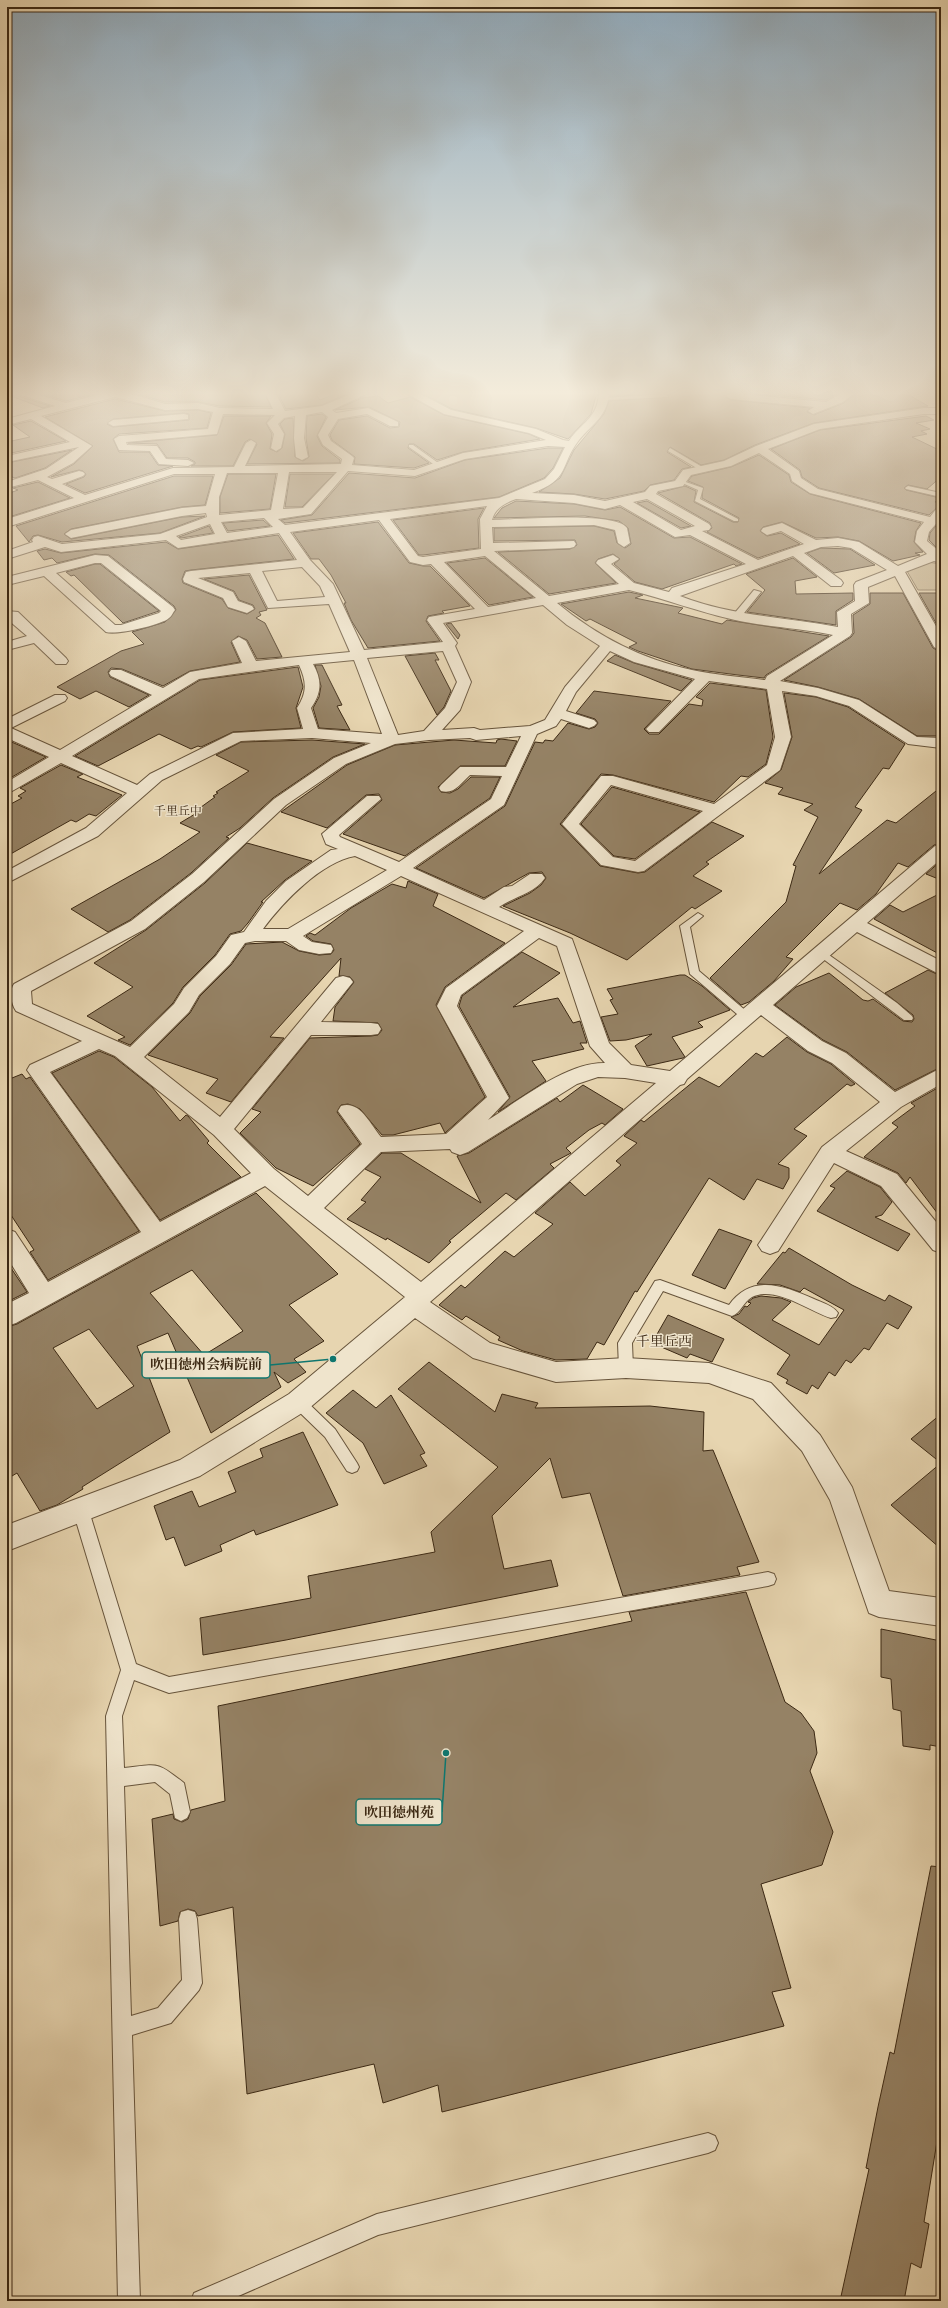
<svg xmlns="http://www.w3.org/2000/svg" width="948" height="2308" viewBox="0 0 948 2308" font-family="'Gentium Book Plus','Noto Serif JP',serif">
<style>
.green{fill:#cab895;stroke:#837054}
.building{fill:#958265;stroke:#3c2914;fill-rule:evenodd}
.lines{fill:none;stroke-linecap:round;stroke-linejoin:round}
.lane-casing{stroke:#67543b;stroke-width:2}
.street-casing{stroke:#67543b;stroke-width:2}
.lane{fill:#efe4cc;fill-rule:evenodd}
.street{fill:#efe4cc;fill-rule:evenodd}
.labels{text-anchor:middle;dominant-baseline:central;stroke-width:3;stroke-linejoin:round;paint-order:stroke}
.far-neighbourhood-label{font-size:12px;fill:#3c2914;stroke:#efe4cc}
.neighbourhood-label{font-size:14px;fill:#3c2914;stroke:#efe4cc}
.leader{fill:none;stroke:#0f766e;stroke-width:1.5}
.callout-dot{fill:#0f766e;stroke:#efe4cc;stroke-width:1.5}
.callout{fill:#efe4cc;stroke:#0f766e;stroke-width:1.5}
.callout-label{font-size:14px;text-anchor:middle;font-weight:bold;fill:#3c2914}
</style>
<rect width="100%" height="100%" fill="#e7d5b0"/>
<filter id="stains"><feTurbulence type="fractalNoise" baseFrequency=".005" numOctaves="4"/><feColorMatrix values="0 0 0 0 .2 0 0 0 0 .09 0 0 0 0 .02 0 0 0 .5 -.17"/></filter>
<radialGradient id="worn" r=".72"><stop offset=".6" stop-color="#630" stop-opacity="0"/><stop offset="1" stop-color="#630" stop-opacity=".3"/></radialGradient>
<!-- green -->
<g class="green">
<polygon points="73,446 79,448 51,471 7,482 7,461"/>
<polygon points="927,562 941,564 941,590 918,590 907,571"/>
</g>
<!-- building -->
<g class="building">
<polygon points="35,392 101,392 66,401"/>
<polygon points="132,392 264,392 271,407 220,406 198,402 165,402"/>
<polygon points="277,392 315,393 320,400 337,393 349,393 322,405 286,409"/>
<polygon points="425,392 597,392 591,414 568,439 536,428 452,409 422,393"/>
<polygon points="610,392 729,392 725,397 731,400 810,408 807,412 814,415 844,403 857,392 904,392 928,406 814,423 755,445 724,460 701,465 670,447 667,452 691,467 682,469 674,480 650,485 644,491 605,499 574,494 539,492 560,478 574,450 604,414 609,401 669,397 666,392 610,396"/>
<polygon points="740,392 840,392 826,400"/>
<polygon points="12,394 50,406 43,408 11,396"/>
<polygon points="378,396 388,403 410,397 444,415 529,434 540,439 463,452 437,460 414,444 409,444 408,448 429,463 414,468 354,464 355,457 332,440 330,435 339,420 367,416 390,428 399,427 400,422 369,407 335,410 362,398"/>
<path d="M115,399L165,411L198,410L211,413L207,428L119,434L113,439L119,452H149L158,465L173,466L85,493L66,484L84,477L86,474L83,471L79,470L51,477L74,464L93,446L45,417ZM184,413L189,414V420L113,427L107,424L113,419Z"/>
<polygon points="322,414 326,417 317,436 322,446 340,460 340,463 247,464 257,444 250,439 245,442 233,466 191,466 195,464 195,462 188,458 167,458 157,444 128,443 217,435 224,416 271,416 266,423 272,434 270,449 277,452 282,448 285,434 280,424 285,419 293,418 295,457 303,461 309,457 306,438 307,416"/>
<polygon points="926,416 934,420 916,423 930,429 921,431 927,434 912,437 941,451 941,477 927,489 908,485 904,488 906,490 940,498 935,502 939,503 937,505 939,506 929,515 819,488 802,477 800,470 771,449 820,430"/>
<polygon points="31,421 66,441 7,454 7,442 30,437 13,425"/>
<polygon points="548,448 563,448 553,468 544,478 499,497 285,523 281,520 312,515 349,473 415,478 465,460"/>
<polygon points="72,450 45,468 15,478 7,475 7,463"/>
<polygon points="759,455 789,475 791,482 810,494 921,523 916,531 914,542 923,552 915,553 920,555 893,561 859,541 838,537 816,538 782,522 763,527 760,531 767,536 781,533 800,544 758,558 707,532 712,528 710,523 658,493 685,486 696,491 694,502 733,522 738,522 739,518 702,498 703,487 688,481 692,476 731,467"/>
<polygon points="228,474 276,474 270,509 220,513 220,497"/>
<polygon points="290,474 334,474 302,507 285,507"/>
<polygon points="174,476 213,476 205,505 182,507 71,529 64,534 71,539 182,517 205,516 160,533 62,542 38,535 33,536 29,542 16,526"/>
<polygon points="38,482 70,498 9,517 7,515 7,494 18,490 13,488"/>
<polygon points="516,501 574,504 605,510 620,507 674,538 690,537 742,564 736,566 734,564 662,589 635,582 614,564 620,559 613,554 598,559 595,563 616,583 549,594 498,552 570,549 577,545 575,540 494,541 494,528 594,526 614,531 617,543 625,548 631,544 628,528 619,521 585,516 494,518 502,508"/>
<polygon points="647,501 691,526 681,528 637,503"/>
<polygon points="484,508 478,519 479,548 423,555 419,555 393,520"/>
<polygon points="263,520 270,526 228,531 223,523"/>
<polygon points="941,520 941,548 938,549 929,540 930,533"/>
<polygon points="378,522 409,563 423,566 430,566 470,606 442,611 444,613 428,616 426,621 440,641 368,648 351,620 344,603 346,603 331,575 319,559 311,559 293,533"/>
<polygon points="209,526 213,533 181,538 179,537"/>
<polygon points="278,535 294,559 191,570 185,571 182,579 183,583 222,599 228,608 247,614 255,609 253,605 239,600 234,591 204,579 249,575 267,610 259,612 261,615 256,618 265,623 282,657 257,659 247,640 238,636 231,642 240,662 190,671 163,686 122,669 111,668 108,672 110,677 149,695 129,707 96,691 80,699 57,687 121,651 144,644 132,632 165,622 176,610 174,606 109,555 95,554 57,563 52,558 44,560 37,551 45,549 61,553 166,542 178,549"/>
<polygon points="821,548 850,549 875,565 834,573 807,553"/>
<polygon points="485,558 533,597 489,605 447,563"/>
<polygon points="793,558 817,577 795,581 796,594 853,593 853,600 836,611 836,625 747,612 765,590 746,574"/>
<polygon points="95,564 100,564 159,611 123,623 74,575 71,576 66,572"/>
<polygon points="629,592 643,595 635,598 683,608 678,613 722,624 727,620 829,636 766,675 764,678 738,675 692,669 638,651 629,647 637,643 590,619 586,621 561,604"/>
<polygon points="870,593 903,593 933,648 941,652 941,736 917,736 859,699 818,687 784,680 851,637 854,633 853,615 870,604"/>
<polygon points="919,593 941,593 941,632"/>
<polygon points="451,623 460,635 458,639 446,624"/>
<polygon points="435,653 439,660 435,660 451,691 444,707 437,715 405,656"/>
<polygon points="615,655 634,663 692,680 681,691 607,661"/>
<polygon points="315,665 322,665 342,705 337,706 350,730 319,728 313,708 319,697 321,686"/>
<polygon points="298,667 303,687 296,708 301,728 233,732 201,747 198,746 191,749 159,734 98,766 75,756 200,680"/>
<polygon points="710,683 766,690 773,737 766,764 748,777 741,776 714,802 613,775 601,774 560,824 600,866 638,873 645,872 712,822 744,836 706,862 709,864 693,876 722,891 695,909 692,907 627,960 570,933 503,906 530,893 541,885 546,878 542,872 529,873 484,898 416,868 505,806 535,742 543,743 545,740 553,741 568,723 589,729 595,727 598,723 595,719 576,713 594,691 671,701 644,729 649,734 659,734 689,704 702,706 703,700 696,697"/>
<polygon points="784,693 816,697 848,707 905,744 889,769 883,768 855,807 862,810 819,874 887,820 896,823 941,787 941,844 934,845 908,867 898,863 876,894 857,910 840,903 786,957 793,959 774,981 749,1002 741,1005 710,978 786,902 796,866 793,865 818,817 804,810 813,804 778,794 783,788 765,783 781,770 792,737"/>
<polygon points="501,739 517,741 505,766 460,766 438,787 441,792 450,793 458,789 471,777 500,777 490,798 405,856 343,834 382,800 379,794 366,795 327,828 281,812 347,765 395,745 454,740 496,743 497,740"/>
<polygon points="7,740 46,757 7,780"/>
<polygon points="312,740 365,744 333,757 273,798 240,828 226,837 229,838 191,873 130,920 108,932 71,909 160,859 200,832 180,823 200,811 197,810 215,797 213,796 218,793 216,792 249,771 216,755 241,742"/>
<polygon points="61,765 83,774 77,777 122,795 96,816 89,814 76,822 71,820 7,856 7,806 22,798 18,796 26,791 20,788"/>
<polygon points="612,787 700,812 635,859 614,856 581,824"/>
<polygon points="247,843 312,861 285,880 261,902 263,902 248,923 241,931 230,934 215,955 183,987 173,1003 130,1045 118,1040 125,1037 87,1016 133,987 94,963 146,930 205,883"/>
<polygon points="941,861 941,880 926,874"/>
<polygon points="408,881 438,894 433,906 505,943 445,987 436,1005 485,1097 445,1133 440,1123 393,1135 382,1135 360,1109 348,1104 341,1105 337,1112 360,1144 313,1186 276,1168 240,1133 261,1112 252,1109 310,1038 371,1036 378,1035 382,1030 378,1023 333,1021 335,1007 354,982 350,977 339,976 341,958 270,1037 284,1038 231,1102 206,1093 218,1079 148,1055 190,1013 200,996 231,965 246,944 282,942 299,951 319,955 331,954 334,950 331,944 313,941 306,936 310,933 315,935 351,908 392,884 406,888"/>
<polygon points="941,893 941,955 874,919 890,905 903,912"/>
<polygon points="522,952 560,973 513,1007 558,998 573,1023 580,1021 587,1043 580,1043 584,1049 532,1061 546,1081 498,1112 510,1097 459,1006 462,996"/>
<polygon points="928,970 941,976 941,1067 895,1090 847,1052 823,1040 775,1005 796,987 829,973 863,1000 868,1001 873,999 903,1021 912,1022 914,1019 913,1015 885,993"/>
<polygon points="680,975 685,975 702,986 730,1010 698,1022 703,1027 672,1037 685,1057 683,1058 647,1066 635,1046 652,1034 626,1040 610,1041 601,1017 618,1014 610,1000 613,999 607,989"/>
<polygon points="787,1037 807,1052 831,1064 855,1084 851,1086 847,1084 794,1129 807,1136 778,1164 789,1168 789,1178 783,1189 757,1179 744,1200 709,1178 637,1292 635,1291 604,1345 597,1342 587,1359 556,1360 523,1351 498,1340 500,1337 466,1316 462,1320 439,1305 461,1285 465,1288 505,1251 514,1257 553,1224 535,1213 570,1182 585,1196 621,1165 616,1161 637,1143 624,1136 641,1120 644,1122 699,1077 719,1087 756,1053 763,1057"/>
<polygon points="99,1051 114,1057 152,1087 180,1121 186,1115 188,1116 209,1141 207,1143 241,1177 160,1220 52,1073"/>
<polygon points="22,1074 26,1079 30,1077 139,1231 48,1280 30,1252 34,1250 7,1209 7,1080"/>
<polygon points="583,1085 623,1109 605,1125 602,1123 589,1130 566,1148 571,1153 550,1164 554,1168 516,1200 506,1193 449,1241 451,1242 429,1263 387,1238 386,1240 347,1219 366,1202 361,1200 381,1177 365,1169 382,1153 401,1153 481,1203 457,1156 469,1153 557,1098 560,1102"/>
<polygon points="941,1086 941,1218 910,1177 906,1183 898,1173 864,1157 898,1127 892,1123 915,1106 911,1103"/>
<polygon points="847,1171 880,1187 892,1202 882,1215 875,1217 910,1234 898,1251 817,1211 835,1188 830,1186"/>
<path d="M256,1193L338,1274L289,1305L324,1341L294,1359L306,1372L288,1383L274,1372L281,1387L211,1433L168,1333L137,1346L170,1432L82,1487L83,1489L57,1505L40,1511L17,1473L7,1479V1327L17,1324ZM192,1270L243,1331L204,1355L150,1293ZM89,1329L134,1386L97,1409L53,1348Z"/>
<polygon points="719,1229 752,1241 725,1289 692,1275"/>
<polygon points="789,1248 852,1285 885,1301 889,1295 912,1307 898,1329 887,1323 869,1350 864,1348 851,1363 846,1360 835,1376 829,1372 818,1389 812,1385 807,1394 786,1383 788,1380 777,1374 790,1355 731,1317 739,1314 745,1306 747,1307 751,1303 748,1302 753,1298 761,1296 781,1298 791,1302 772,1320 819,1345 844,1310 804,1288 800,1292 780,1285 757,1284 783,1252 785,1253"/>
<polygon points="7,1262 27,1292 7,1302"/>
<polygon points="668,1315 724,1339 712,1362 690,1354 687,1358 652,1343"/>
<polygon points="429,1362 495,1412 502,1394 538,1403 535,1408 650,1406 704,1412 703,1451 713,1450 759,1562 737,1567 740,1575 623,1596 590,1493 562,1498 550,1458 492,1516 504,1569 551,1560 558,1586 286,1640 203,1655 200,1618 311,1598 308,1576 435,1552 431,1532 498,1467 398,1389"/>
<polygon points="353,1390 376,1408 391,1395 425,1453 420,1455 427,1466 384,1484 363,1443 326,1413"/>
<polygon points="941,1414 941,1549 891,1505 941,1463 911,1439"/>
<polygon points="303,1432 338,1505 256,1535 254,1530 220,1545 222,1551 185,1566 174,1537 166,1540 154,1506 192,1491 199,1507 236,1492 228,1472 263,1457 260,1449"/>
<polygon points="746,1592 785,1702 801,1713 814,1731 817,1753 810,1771 833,1832 822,1865 761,1884 791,1988 772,1992 784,2026 442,2112 438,2085 383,2103 374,2064 247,2094 233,1907 198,1916 195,1911 188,1909 180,1912 178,1921 160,1926 152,1819 173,1814 174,1819 182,1822 188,1819 191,1810 225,1801 218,1706 632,1621 629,1612"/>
<polygon points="881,1629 941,1641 941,1747 930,1745 930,1750 903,1746 901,1711 893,1709 891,1679 881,1677"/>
<polygon points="931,1866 941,1867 941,2137 938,2135 924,2222 929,2224 921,2268 911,2263 904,2301 840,2301 869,2169 866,2168 878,2107 890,2052 894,2054"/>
</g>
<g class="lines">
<defs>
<g id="lane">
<polygon points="666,394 668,397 605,400 602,398"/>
<polygon points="409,445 413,445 441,465 436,466 409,447"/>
<polygon points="670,448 704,468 705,469 700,470 668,451"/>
<polygon points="680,480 703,488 700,499 738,519 738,521 734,521 695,501 698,490 680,482"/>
<polygon points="908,486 941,493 941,497 906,489 905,488"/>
<polygon points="754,590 761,592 740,618 734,618 734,614"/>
<polygon points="698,913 703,916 690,927 699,971 752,1016 753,1018 752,1020 744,1020 690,974 680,926"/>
<polygon points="822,950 897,1003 912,1016 913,1018 912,1020 904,1020 818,955 817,953 818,951"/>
<path d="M660,1280L729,1305C752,1273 784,1286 814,1299C821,1302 834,1306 838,1313L836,1317L831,1318C809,1311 775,1285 752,1297C743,1302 741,1313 732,1316L663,1291L632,1343L633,1368L631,1372L626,1374L621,1372L619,1368L618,1343L655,1281Z"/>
<polygon points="298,1396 303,1398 335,1429 357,1463 359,1467 357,1471 352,1473 347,1471 325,1437 293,1406 291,1402 293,1398"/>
<path d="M81,1504L86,1506L89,1511L136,1664L169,1677L768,1572L774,1574L776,1579L774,1584L768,1586L169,1693L134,1680L122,1716L124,1768C159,1764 156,1761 184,1783L190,1812L187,1818L181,1821L175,1818L170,1794L155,1782L124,1786L131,2016L158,2008L182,1980L179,1919L181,1912L188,1910L195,1912L197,1919L202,1983L199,1990L171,2023L132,2035L140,2301H118L106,1716L121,1670L73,1511L76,1506Z"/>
<polygon points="708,2133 715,2136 718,2143 715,2150 708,2153 378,2235 227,2301 191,2301 194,2293 377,2214"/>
</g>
<g id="street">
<path d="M12,392H29L66,403L108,392H126L165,404L198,403L220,408L273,409L265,392H275L285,411L322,406L356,392H371L332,410L336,413L368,408L398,422V426H390L367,414L338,419L328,435L331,441L352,456L354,458L352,465L414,470L463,453L546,440L529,433L444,414L404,392H417L451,410L536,429L563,440L569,441C581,422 598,419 599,392H609C608,416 593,423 579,440C559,466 571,479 532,493L574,495L605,501L645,492L650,486L675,481L683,470L724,461L756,446L814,424L924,408H941V414H924L820,429L768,449L799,471L801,478L818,489L930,517L937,508L941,507V518L929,532L927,541L939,551L941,563L934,561L905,572L941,635V651L934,647L895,576L868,587L869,603L851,614L852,633L850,636L780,681L818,688L859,700L917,737L941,738V748L908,744L849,706L816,696L782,691L791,737L780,770L644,871L638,872L601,865L562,824L601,776H613L714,804L767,765L775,737L767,689L709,681L659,732H649L646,729L649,726L695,679L634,662L610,651L576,692L566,711L594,720L597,723L594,726L589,728L561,719L556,726L537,734L504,805L413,868L484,900L504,887L512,886L530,874H542L545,878C534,894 513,897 499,907L572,939L609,1043L631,1065L670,1071L935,846L941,845V859L867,923L941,961V975L857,932L773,1005L822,1041L846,1053L895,1092L941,1068V1084L901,1107L846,1151L897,1174L941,1228V1253L933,1250L881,1186L834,1163L778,1251L770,1254L762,1251L758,1245L762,1239L822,1147L880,1102L832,1063L808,1051L761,1015L687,1079L684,1084L680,1085L430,1302L490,1343L556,1362L626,1358L709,1363L771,1383L820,1435L852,1487L889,1591L941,1598V1626L879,1617L869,1613L830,1500L802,1451L753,1399L709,1383L626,1378L556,1382L473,1358L415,1318L307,1410L200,1476L7,1551V1525L180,1460L289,1394L405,1297L265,1186L16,1323L7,1326V1304L29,1293L7,1257V1229L15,1232L48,1282L141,1232L27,1070L30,1065L82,1041L16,1011C11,1004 9,991 14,984L131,921L192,874L274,799L334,758L371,743L312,738L241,741L162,780L98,836L7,883V871L86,828L127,793L61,763L7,794V782L49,757L7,738V719L55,695H65L67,698L65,701L11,728L60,750L152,695L111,676L109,673L111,670H121L163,688L190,672L242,663L232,641L239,637L246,641L256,661L350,652L329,604L268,608L250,573L198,578L233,592L238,601L252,606L254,609L247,613L228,607L223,598L184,582L183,579L186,572L191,571L297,560L279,533L178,548L166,540L61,552L45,547L7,559V551L33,542L32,540L34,537L38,536L62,544L160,534L207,517L206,513L182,516L71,538L65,534L71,530L182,508L206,506L215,474H174L7,527V519L74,498L38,480L7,488V482L46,469L79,447L7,462V456L70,442L31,419L7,425V419L55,406ZM115,397L165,410L198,409L213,412L208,429L119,436L114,439L119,450L150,451L159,464L188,466L194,463L188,460L166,459L157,446L127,445L126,442L217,434L223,414L275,415L267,423L274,434L271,448L276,451L281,448L284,434L278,424L284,418L295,416L294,438L296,457L302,460L308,457L304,438L306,415L322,412L328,417L318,435L323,445L342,459L341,464L245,466L256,443L251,440L246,443L234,467L173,468L85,495L62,484L83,476L85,474L83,472L79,471L52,479L47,477L73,463L92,446L41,416ZM548,446L565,447L554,469L545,479L499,498L285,525L278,519L311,514L348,471L415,476L465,459ZM759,453L790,474L792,481L810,493L924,522L917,531L915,542L927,554L898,566L859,542L838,538L816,540L782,523L763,528L761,531L767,535L781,531L804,544L758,560L702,531L709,530L711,527L709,524L656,494L658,491L683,486L691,475L731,466ZM289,472H337L303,508L283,509ZM227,473H278L271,510L219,515V497ZM516,499L574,503L605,509L620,505L675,537L690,535L746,564L672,588L669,592L634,583L611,564L619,559L613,555L598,560L596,563L619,584L549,596L494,551L570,548L574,547L576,544L574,541L493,543L492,527L594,525L615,530L618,543L624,547L630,543L627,528C615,511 515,520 492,520C495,508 505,503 516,499ZM647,499L695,526L681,530L633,502ZM487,506L480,519L481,549L423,557L418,556L390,519ZM264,518L273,527L227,533L221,522ZM379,520L410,562L423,565L431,564L475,609L429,617L427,620L443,642L364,650L333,584L310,560L290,532ZM210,524L215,534L181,540L176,536ZM838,546L851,548L887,570L856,582L854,585L855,601L837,612L838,627C786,617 730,616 680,596L793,556L831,586H841L843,583L841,580L804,553L821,547ZM485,556L536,598L488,607L444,562ZM302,567L320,586L325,597L277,601L262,571ZM629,590C665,599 699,612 735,620C767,627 801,628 833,635L767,676L765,680C741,677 716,675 692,670C641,659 597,636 557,603ZM543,605L567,625L600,646L565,687L545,720L530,726L480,730L474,728L442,730L460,710L471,682L455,646L457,643L443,623ZM443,651L457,682L445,708L424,731L398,735L367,658ZM354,660L382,734L318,729L311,708C322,692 322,680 313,664ZM299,665C307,682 307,693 297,708L303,729L233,733L150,774L137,785L72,756L199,679ZM521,736L506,767H460L441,785L439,788L441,791C454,795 461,783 470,775L502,776L491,799L399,862L340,837L339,835L381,799L379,796H367L322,834L326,844L338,849L331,850L286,881L266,901L244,932L231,935L216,956L184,988L174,1004L130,1047L32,1004L31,991L145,929L204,882L286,805L346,764L395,744L429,740L470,738L476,740ZM611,785L703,811L635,861L613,857L579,824ZM355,856L387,870L288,929H263C283,902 321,862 355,856ZM401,876L524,931L446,988L437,1006L487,1097L446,1134L381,1137C370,1124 360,1100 341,1106L338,1111L362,1144L308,1196L274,1169L234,1129L311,1035H371L378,1034L381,1029L378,1024L371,1023L321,1022L353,982L350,978L343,976L336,978L220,1117L144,1057L189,1012L199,995L230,964L245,943L255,941H286L299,950L319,954L331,953L333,949L331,945L312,942L303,936ZM539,938L557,946L590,1046L605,1063C567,1062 520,1100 488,1120L509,1098L457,1006L461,995ZM99,1049L115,1056L214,1135L251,1173L160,1222L50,1072ZM598,1077L625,1078L656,1083L421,1282L324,1208L381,1152L450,1149L452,1152L460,1155L468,1152L577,1084Z"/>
<polygon points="844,392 856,392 843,402 813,414 808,411 814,407 731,399 726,396 731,393 826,402"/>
<polygon points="184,414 188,415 188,419 113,426 108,423 113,420"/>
<path d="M95,555L108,556L173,607L175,610C173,612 172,616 169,618C162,625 117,635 106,632L44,576L7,585V577ZM95,563H101L161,611L159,613L121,625H115L56,573Z"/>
<polygon points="7,611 18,612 66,658 68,661 66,664 56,664 34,643 7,650 7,642 27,636 7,619"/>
</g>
</defs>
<!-- lane casing -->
<use href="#lane" class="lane-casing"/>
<!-- street casing -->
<use href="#street" class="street-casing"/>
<!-- lane -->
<use href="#lane" class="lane"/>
<!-- street -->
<use href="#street" class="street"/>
</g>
<!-- sky -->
<linearGradient id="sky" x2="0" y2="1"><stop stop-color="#90aabc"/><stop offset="0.55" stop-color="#f4ecdb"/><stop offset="1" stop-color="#f4ecdb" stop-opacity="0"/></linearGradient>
<rect width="948" height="715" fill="url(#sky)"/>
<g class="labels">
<!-- far-neighbourhood labels -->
<g class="far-neighbourhood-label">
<text x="178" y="810">千里丘中</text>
</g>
<!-- neighbourhood labels -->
<g class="neighbourhood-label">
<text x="664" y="1341">千里丘西</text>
</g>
</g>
<!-- callouts -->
<path class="leader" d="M333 1359L270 1365M446 1753L442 1812"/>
<g class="callout-dot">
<circle cx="333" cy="1359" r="4"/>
<circle cx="446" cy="1753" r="4"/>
</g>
<g class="callout">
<rect x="142" y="1352" width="128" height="26" rx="4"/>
<rect x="356" y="1799" width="86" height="26" rx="4"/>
</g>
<g class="callout-label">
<text x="206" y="1369">吹田徳州会病院前</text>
<text x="399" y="1817">吹田徳州苑</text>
</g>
<!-- margin -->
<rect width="948" height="2308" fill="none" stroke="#e7d5b0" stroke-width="24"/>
<rect x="8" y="8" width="932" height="2292" fill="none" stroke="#3c2914" stroke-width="2"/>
<rect x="12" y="12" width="924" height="2284" fill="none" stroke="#3c2914"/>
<rect width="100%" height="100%" filter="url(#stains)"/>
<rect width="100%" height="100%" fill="url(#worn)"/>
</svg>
